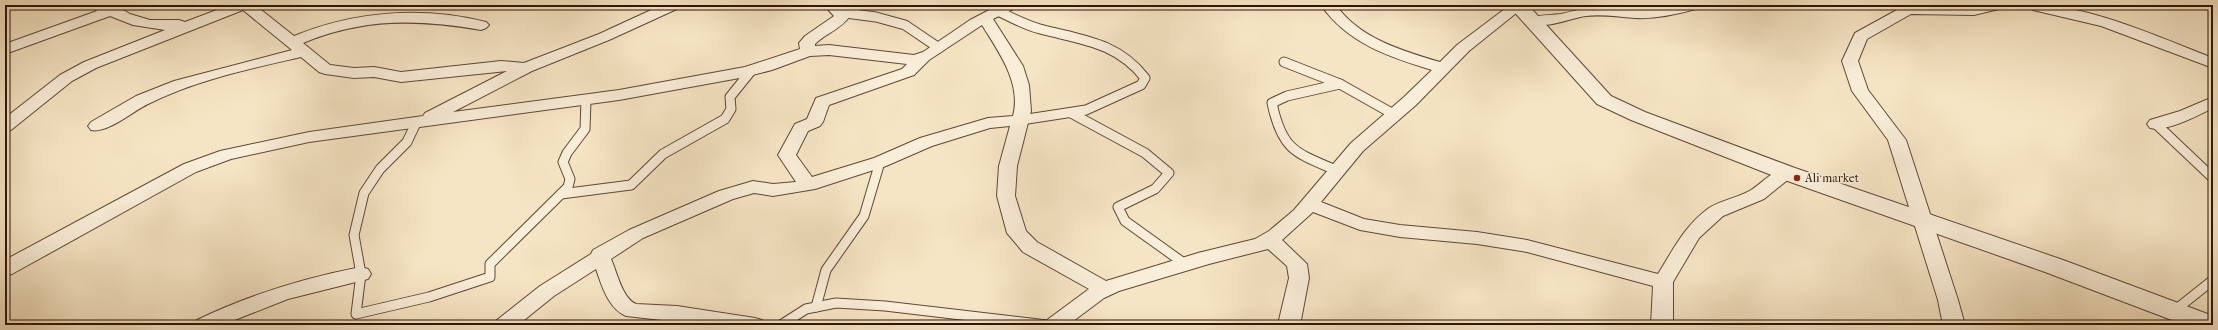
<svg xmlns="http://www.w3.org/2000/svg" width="2218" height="330" viewBox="0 0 2218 330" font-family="'IM FELL French Canon',serif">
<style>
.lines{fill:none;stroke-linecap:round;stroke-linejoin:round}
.service-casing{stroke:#5f4836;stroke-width:11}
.minor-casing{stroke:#5f4836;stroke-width:2}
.tertiary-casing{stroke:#5f4836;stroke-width:2}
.service{stroke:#f9eed9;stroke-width:9}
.minor{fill:#f9eed9;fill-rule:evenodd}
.tertiary{fill:#f9eed9;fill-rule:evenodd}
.poi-dot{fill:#8f2418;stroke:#f9eed9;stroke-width:1.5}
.labels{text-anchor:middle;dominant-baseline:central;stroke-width:3;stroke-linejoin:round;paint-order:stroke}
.poi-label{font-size:12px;fill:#2d1407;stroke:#f9eed9;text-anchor:start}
</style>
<rect width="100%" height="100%" fill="#f6e5c4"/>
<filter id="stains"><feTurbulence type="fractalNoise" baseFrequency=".005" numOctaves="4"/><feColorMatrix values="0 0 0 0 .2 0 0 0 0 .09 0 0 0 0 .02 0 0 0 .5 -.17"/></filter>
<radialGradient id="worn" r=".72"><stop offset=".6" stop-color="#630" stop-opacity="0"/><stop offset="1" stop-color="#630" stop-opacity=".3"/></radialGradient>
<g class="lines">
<defs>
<g id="service">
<path d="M998,11C1012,18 1025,25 1040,29C1082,40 1117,42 1145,78L1141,85L1086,110L1021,120"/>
<polyline points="838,12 876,17 905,25 939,48"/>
<polyline points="1284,62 1340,84 1395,115"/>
<polyline points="1071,113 1145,153 1169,173 1155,189 1118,207 1125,221 1185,264"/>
<polyline points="416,123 407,142 380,169 364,193 354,235 361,274 356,314 429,297 490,277 490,264 568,187 570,179 563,162 567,153 585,129 586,100"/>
<polyline points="2156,124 2213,178"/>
<path d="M1338,171C1296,153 1282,151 1272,103L1287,96L1340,84"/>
<polyline points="561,194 631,185 663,154 725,119 731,109 730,97 751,71"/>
<polyline points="816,307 826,270 864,216 880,162"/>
<polyline points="2174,311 2213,280"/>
<polyline points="781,325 806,309 836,303 885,306 1047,325"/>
</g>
<g id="minor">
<path d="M95,5L118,7L130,14L150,20H179L185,22L230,5H255L294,36C355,11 422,6 486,22L489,25L486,28L481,30C418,19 363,18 303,43L330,65L354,68L374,67L401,72L501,61L524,63L599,34L662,5H681L679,8L609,40L532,71L453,112L619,90L745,67L800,49L799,43L805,36L834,16L824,5H839L850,16C840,30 826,33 815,44V46L829,45L914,55L923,52L970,20L999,5H1017L1015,8L993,19L1023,66L1029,85L1031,111L1017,166L1015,196L1026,231L1037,242L1106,281L1198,253L1255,239L1269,231L1294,210L1351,143L1404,97L1432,70C1389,57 1347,43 1321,5H1336C1359,38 1402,51 1440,62L1457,45L1510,5L1525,6L1469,51L1416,105L1363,151L1321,202L1364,219L1400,225L1477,232L1527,240L1658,274C1673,250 1685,225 1709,208C1721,200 1738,198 1751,190C1764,182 1777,165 1793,169L1796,173L1764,199L1723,216L1699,238L1673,282V325H1651L1653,286L1527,252L1477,244L1400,237L1360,230L1313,212L1282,240L1307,264L1309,278L1301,320L1303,325H1281L1279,320L1289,278L1287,266L1268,249L1209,264L1119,291L1104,298L1068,325H1043L1047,320L1089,289L1023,252L1007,233L997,196L999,166L1010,126L990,128L932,146L886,166L815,189L773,196L754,193L733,199L643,238L611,259C617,272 622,298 636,304L677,306L755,318L762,320L766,325H707L626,316C608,308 602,286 596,269L554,296L518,325H493L497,320L540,286L591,254L593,250L629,230L719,191L753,181L773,184L796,182L778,155L795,124L807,119L816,98L902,69L907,64L829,55L810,56L772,70L745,77L619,100L309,142L231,159L196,172L12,274L5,276V260L184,164L220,151L309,132L423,116L425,113L507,71L401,82L374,77L354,78L325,74L319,72L301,57C249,69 196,80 148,104C133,111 107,134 91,130L88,126L91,122L136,96L174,81L292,50L243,10L96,68L72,81L11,130L5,131V118L60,75L84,62L165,30L133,25L110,16L5,54V44L97,11L94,7ZM982,25C998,51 1022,83 1013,116L988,118L920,138L874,158L812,177L796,155L808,131L820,126L823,122L829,105L914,75L929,60Z"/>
<path d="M1677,5H1701L1699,8C1679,14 1656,19 1635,18C1619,17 1602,14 1586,16C1567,19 1547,29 1528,24L1525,21L1528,18C1539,15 1550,15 1561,14C1576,11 1589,6 1604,7C1629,7 1652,11 1677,5Z"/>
<polygon points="1906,5 2005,5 2003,8 1974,15 1911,14 1867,39 1858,61 1868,90 1906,140 1958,300 1965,325 1943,325 1938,300 1888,140 1852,91 1842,61 1855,33"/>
<path d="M2032,5C2090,5 2158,37 2213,58V68L2101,26L2033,10L2031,7Z"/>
<polygon points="2201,5 2213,5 2213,11 2203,8"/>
<path d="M2213,97V108C2197,116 2167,132 2150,128L2147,124L2150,120L2180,111Z"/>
<path d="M361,267L368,269L371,274L368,279L288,299L222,325H193L197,320C249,295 304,278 361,267Z"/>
</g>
<polygon id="tertiary" points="1508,5 1528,5 1611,96 1645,112 1795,168 2063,260 2213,316 2213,325 2185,325 2045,272 1779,178 1631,120 1597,104"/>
</defs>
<!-- service casing -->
<use href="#service" class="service-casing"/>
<!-- minor casing -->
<use href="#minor" class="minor-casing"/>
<!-- tertiary casing -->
<use href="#tertiary" class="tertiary-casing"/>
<!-- service -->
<use href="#service" class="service"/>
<!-- minor -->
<use href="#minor" class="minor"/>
<!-- tertiary -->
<use href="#tertiary" class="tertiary"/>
</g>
<!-- markers -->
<circle class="poi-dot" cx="1797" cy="178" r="4"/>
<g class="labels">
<!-- poi labels -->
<g class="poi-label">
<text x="1805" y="178">Ali market</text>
</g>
</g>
<!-- margin -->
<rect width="2218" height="330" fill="none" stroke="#f6e5c4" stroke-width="20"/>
<rect x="6" y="6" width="2206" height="318" fill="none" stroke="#2d1407" stroke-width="2"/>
<rect x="10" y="10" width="2198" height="310" fill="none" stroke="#2d1407"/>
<rect width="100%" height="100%" filter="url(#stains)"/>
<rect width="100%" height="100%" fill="url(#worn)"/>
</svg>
